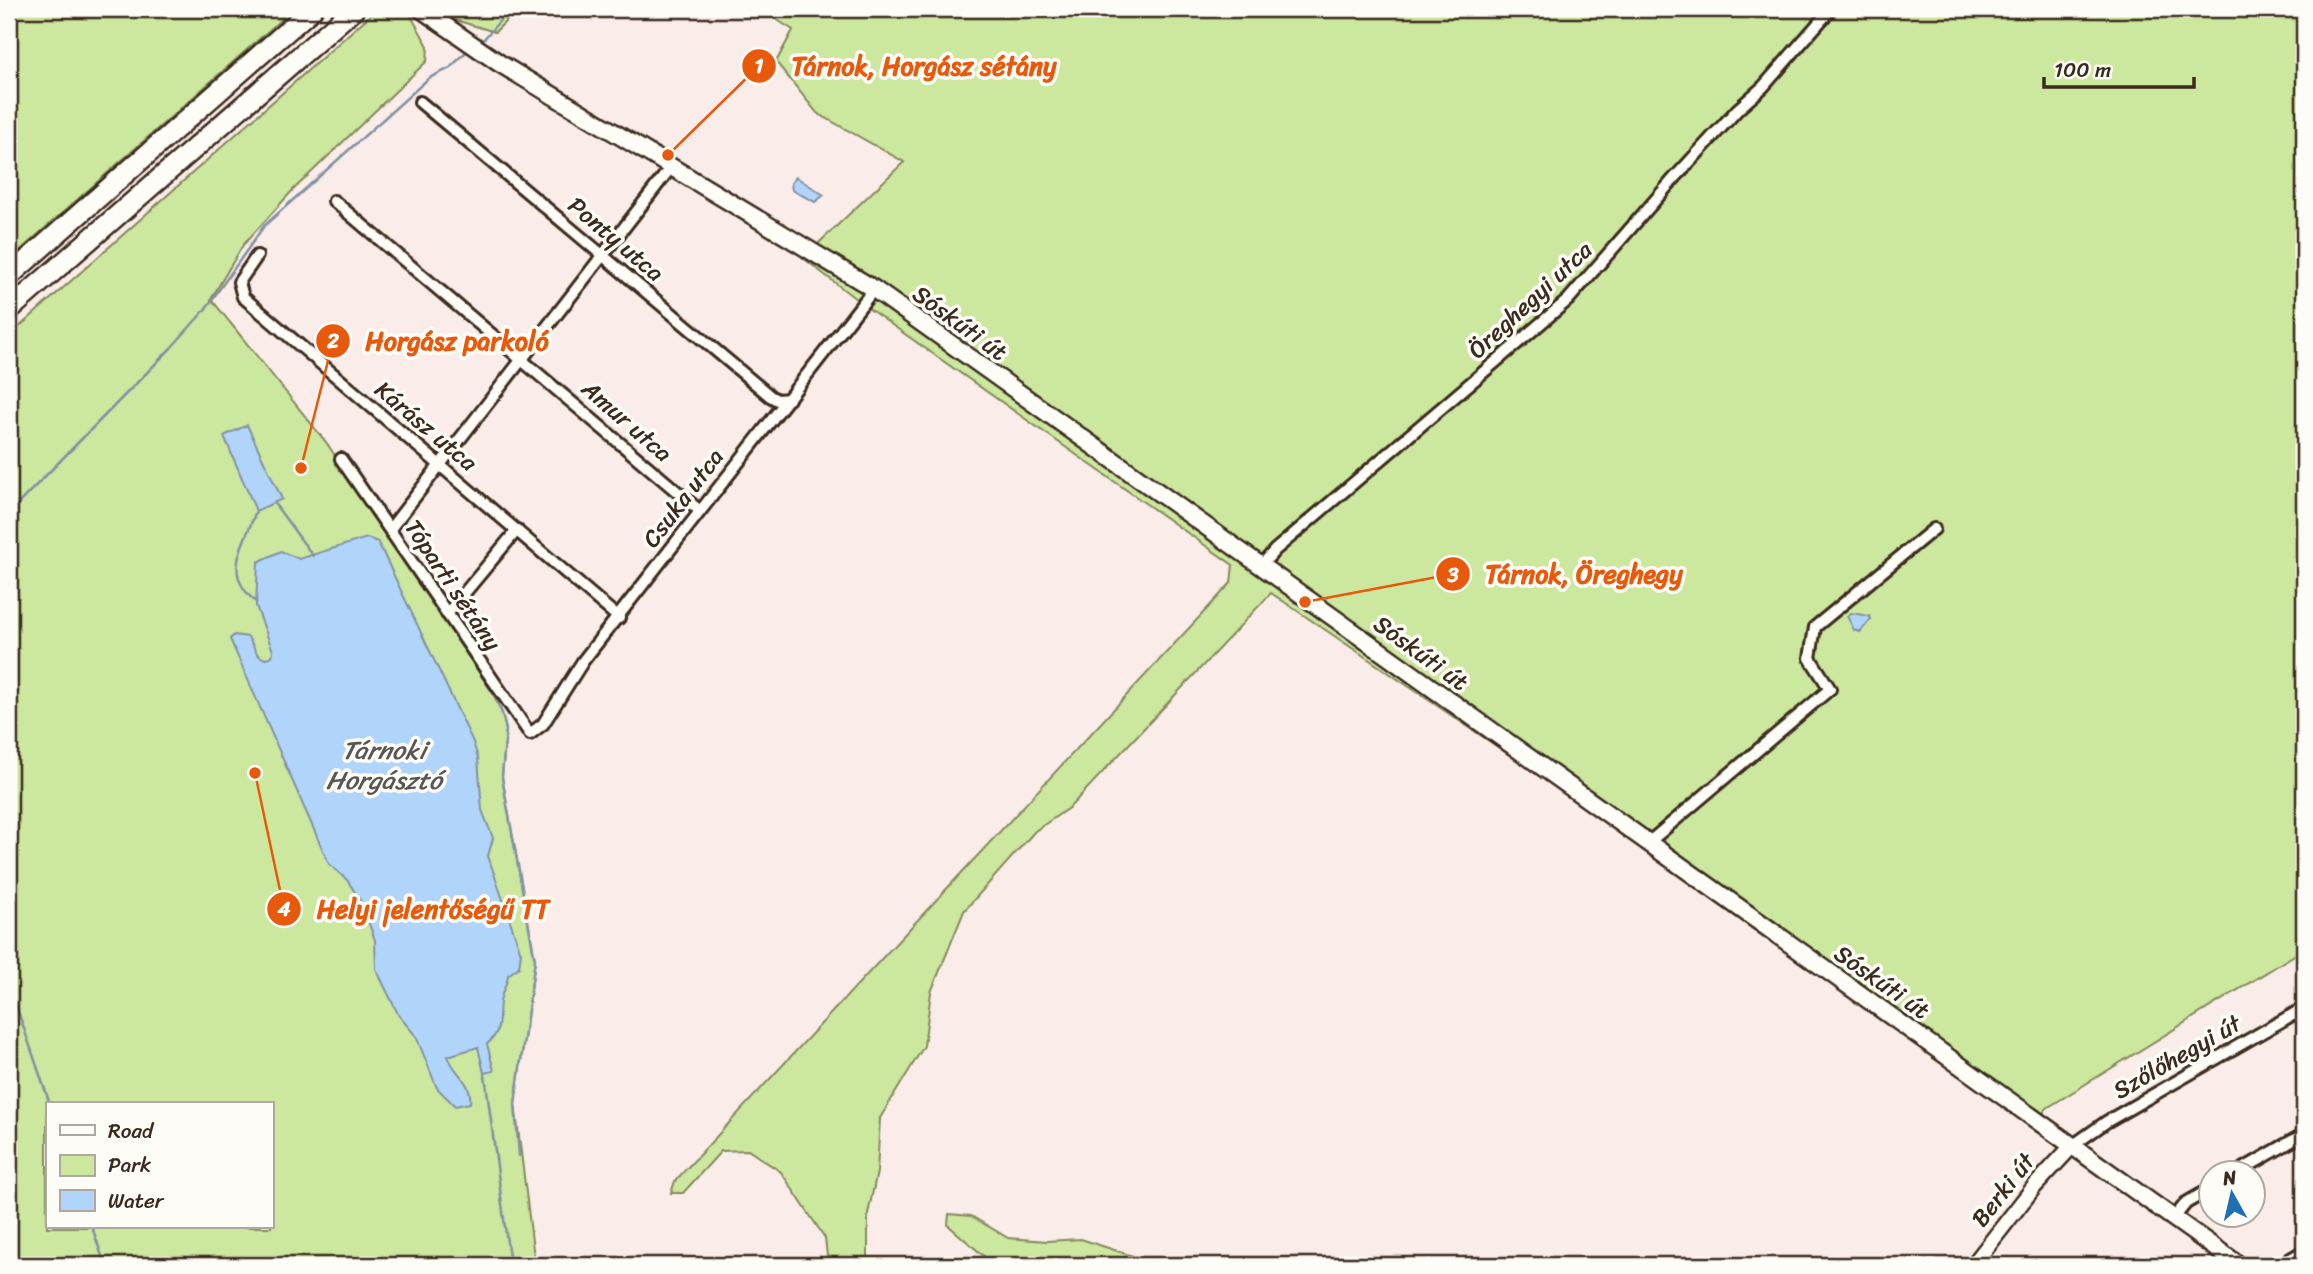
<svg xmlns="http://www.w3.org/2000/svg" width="2313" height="1274" viewBox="0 0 2313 1274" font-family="Sriracha,sans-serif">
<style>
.green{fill:#cce79e;stroke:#84885e;stroke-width:2;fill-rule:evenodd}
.water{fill:#b1d5fa;stroke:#8291a2;stroke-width:2}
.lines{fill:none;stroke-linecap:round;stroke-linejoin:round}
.stream{stroke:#8291a2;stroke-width:2.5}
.minor-casing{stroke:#3b2a1e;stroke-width:16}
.tertiary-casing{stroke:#3b2a1e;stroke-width:19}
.secondary-casing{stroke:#3b2a1e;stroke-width:21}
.motorway-casing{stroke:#3b2a1e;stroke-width:24}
.minor{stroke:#fdfcf7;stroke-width:10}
.tertiary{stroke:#fdfcf7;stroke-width:14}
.secondary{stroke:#fdfcf7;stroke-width:16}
.motorway{stroke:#fdfcf7;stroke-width:19}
.labels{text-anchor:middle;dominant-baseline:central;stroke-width:7;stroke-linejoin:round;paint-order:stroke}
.street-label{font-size:24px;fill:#3b2a1e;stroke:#fdfcf7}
.water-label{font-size:26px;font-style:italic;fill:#585555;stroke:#fdfcf7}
.leader{fill:none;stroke:#e8590c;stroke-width:2.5}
.callout-dot{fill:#e8590c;stroke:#fdfcf7;stroke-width:2.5}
.mark-label{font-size:21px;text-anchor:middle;font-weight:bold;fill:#fff}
.callout-label{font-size:26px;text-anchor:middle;font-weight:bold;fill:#e8590c;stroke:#fdfcf7;stroke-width:7;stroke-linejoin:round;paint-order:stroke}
</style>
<rect width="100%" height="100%" fill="#faede9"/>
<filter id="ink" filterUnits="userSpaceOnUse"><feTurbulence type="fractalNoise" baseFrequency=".0143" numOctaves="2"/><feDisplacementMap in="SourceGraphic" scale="14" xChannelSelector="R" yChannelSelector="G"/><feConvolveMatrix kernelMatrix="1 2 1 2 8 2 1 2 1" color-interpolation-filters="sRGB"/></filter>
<g filter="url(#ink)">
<!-- green -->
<g class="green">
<polygon points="9,9 293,9 9,260"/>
<path d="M377,9H407L428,46L427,61L292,191L243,245L211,299L326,442L493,693L502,713L506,730L502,777L535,960L515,1104L535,1265H9V336ZM47,1104H271V1227H47Z"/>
<polygon points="438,9 518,9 495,32 449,18"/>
<polygon points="760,9 2304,9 2304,949 2047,1108 2035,1124 1632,838 1271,593 1070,807 1035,831 964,911 931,992 924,1046 880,1118 877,1172 868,1214 868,1265 841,1260 828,1265 825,1238 781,1172 748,1150 721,1151 683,1193 671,1193 675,1181 1231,583 1233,565 865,306 803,258 904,162 817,113 776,62 793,30"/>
<polygon points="949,1214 971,1216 1008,1238 1047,1241 1081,1239 1160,1265 994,1265 948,1225"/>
</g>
<!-- water -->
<g class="water">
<polygon points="796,177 824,195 815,202 792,190 791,183"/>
<polygon points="247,425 282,499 256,511 224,436"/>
<path d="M367,538L378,542L473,742L478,758L482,810L493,838L488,856L521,953L519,967L508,975C507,985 501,993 500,1002C498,1020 502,1032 487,1044L494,1071L484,1073L478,1047L448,1056C454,1074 473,1082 470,1103L455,1106L437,1088L416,1036L399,1016L376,969L375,940L360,900L347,880L329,864L230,639L234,635L248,637L258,655L265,659L272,656L273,651L256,606L258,562L281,551L299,559Z"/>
<polygon points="1851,613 1869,616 1871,619 1860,632 1854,630 1847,616"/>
</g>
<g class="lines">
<!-- stream -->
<g class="stream">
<polyline points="483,40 510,9"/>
<polyline points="274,503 313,556"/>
<path d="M256,511C244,546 221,573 256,602"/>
<polyline points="9,513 171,348 204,311 264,226 429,78 450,68 467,51"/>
<polyline points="399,552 493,693 502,713 506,730 502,777 535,960 515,1104 519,1156"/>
<polyline points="9,985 50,1104"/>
<polyline points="485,1075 510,1265"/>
<polyline points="92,1227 105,1265"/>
</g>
<defs>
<g id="minor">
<polyline points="420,102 770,396 777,400 789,399"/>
<polyline points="334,201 700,511"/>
<polyline points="257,256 239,282 243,297 619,618"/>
<polyline points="341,459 530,734 543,724 583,661 874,289"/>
<polyline points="390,529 672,166"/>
<polyline points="1261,566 1275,550 1568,300 1671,182 1738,109 1763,87 1831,9"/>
<polyline points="447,614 517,530"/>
<polyline points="1648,843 1830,689 1810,658 1815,627 1934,529"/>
<polyline points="2072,1146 2106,1122 2304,1008"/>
<polyline points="2238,1172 2304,1134"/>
<polyline points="2174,1218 2186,1203 2212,1188"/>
<polyline points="2280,1265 2304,1251"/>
</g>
<polyline id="tertiary" points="1973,1265 2034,1187 2072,1146"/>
<polyline id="secondary" points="421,9 499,63 874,289 2239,1265"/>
<g id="motorway">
<polyline points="9,276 312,9"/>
<polyline points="9,310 354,9"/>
</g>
</defs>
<!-- minor casing -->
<use href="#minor" class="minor-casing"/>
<!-- tertiary casing -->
<use href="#tertiary" class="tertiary-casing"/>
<!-- secondary casing -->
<use href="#secondary" class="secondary-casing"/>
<!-- motorway casing -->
<use href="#motorway" class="motorway-casing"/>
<!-- minor -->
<use href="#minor" class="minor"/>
<!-- tertiary -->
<use href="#tertiary" class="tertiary"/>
<!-- secondary -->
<use href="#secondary" class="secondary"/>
<!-- motorway -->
<use href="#motorway" class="motorway"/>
</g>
</g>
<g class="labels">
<!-- street labels -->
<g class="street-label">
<text transform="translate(616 239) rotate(40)">Ponty utca</text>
<text transform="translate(1530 300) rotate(-43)">Öreghegyi utca</text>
<text transform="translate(960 323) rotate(36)">Sóskúti út</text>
<text transform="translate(627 421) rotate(41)">Amur utca</text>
<text transform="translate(426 426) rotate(40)">Kárász utca</text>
<text transform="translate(683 498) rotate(-53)">Csuka utca</text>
<text transform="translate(453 585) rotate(56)">Tóparti sétány</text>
<text transform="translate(1421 653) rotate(36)">Sóskúti út</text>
<text transform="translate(1882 982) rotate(35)">Sóskúti út</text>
<text transform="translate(2177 1057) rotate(-30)">Szőlőhegyi út</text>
<text transform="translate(2003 1190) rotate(-52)">Berki út</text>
</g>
<!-- water labels -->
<g class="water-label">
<text x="384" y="750">Tárnoki<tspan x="384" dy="30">Horgásztó</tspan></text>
</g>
</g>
<!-- callouts -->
<path class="leader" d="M668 155L759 66M301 468L333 341M1305 602L1453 574M255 773L284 909"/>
<g class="callout-dot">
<circle cx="668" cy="155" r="7"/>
<circle cx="301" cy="468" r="7"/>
<circle cx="1305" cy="602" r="7"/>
<circle cx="255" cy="773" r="7"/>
<circle cx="759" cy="66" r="18"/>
<circle cx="333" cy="341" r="18"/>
<circle cx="1453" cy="574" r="18"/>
<circle cx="284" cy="909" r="18"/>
</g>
<g class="mark-label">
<text x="759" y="73">1</text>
<text x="333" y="348">2</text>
<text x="1453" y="582">3</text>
<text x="284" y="916">4</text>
</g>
<g class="callout-label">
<text x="924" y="75">Tárnok, Horgász sétány</text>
<text x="457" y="350">Horgász parkoló</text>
<text x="1584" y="583">Tárnok, Öreghegy</text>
<text x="433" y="918">Helyi jelentőségű TT</text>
</g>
<!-- margin -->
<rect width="2313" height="1274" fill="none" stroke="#fdfcf7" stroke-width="35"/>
<rect x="18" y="18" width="2278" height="1239" fill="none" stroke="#3b2a1e" stroke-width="2.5" filter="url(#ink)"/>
<!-- legend -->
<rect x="46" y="1102" width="228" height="126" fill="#fdfcf7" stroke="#afa8a0" stroke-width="2"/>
<rect x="60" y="1125" width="35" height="10" fill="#fdfcf7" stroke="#afa8a0" stroke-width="2"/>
<text x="108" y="1138" font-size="21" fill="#3b2a1e">Road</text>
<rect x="60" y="1155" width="35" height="21" fill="#cce79e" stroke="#afa8a0" stroke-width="2"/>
<text x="108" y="1172" font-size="21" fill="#3b2a1e">Park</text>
<rect x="60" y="1190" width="35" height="21" fill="#b1d5fa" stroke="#afa8a0" stroke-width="2"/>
<text x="108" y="1208" font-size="21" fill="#3b2a1e">Water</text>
<!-- north arrow -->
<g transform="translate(2232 1194) rotate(352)"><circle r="33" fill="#fdfcf7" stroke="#afa8a0" stroke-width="2"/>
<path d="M0-5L12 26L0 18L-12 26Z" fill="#1f6fb2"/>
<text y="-10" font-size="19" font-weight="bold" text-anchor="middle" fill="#3b2a1e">N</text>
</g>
<!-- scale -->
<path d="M2044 77v10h150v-10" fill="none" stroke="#3b2a1e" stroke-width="3.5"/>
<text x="2054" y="77" font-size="21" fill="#3b2a1e" stroke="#fdfcf7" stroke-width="5" paint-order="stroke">100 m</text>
</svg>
